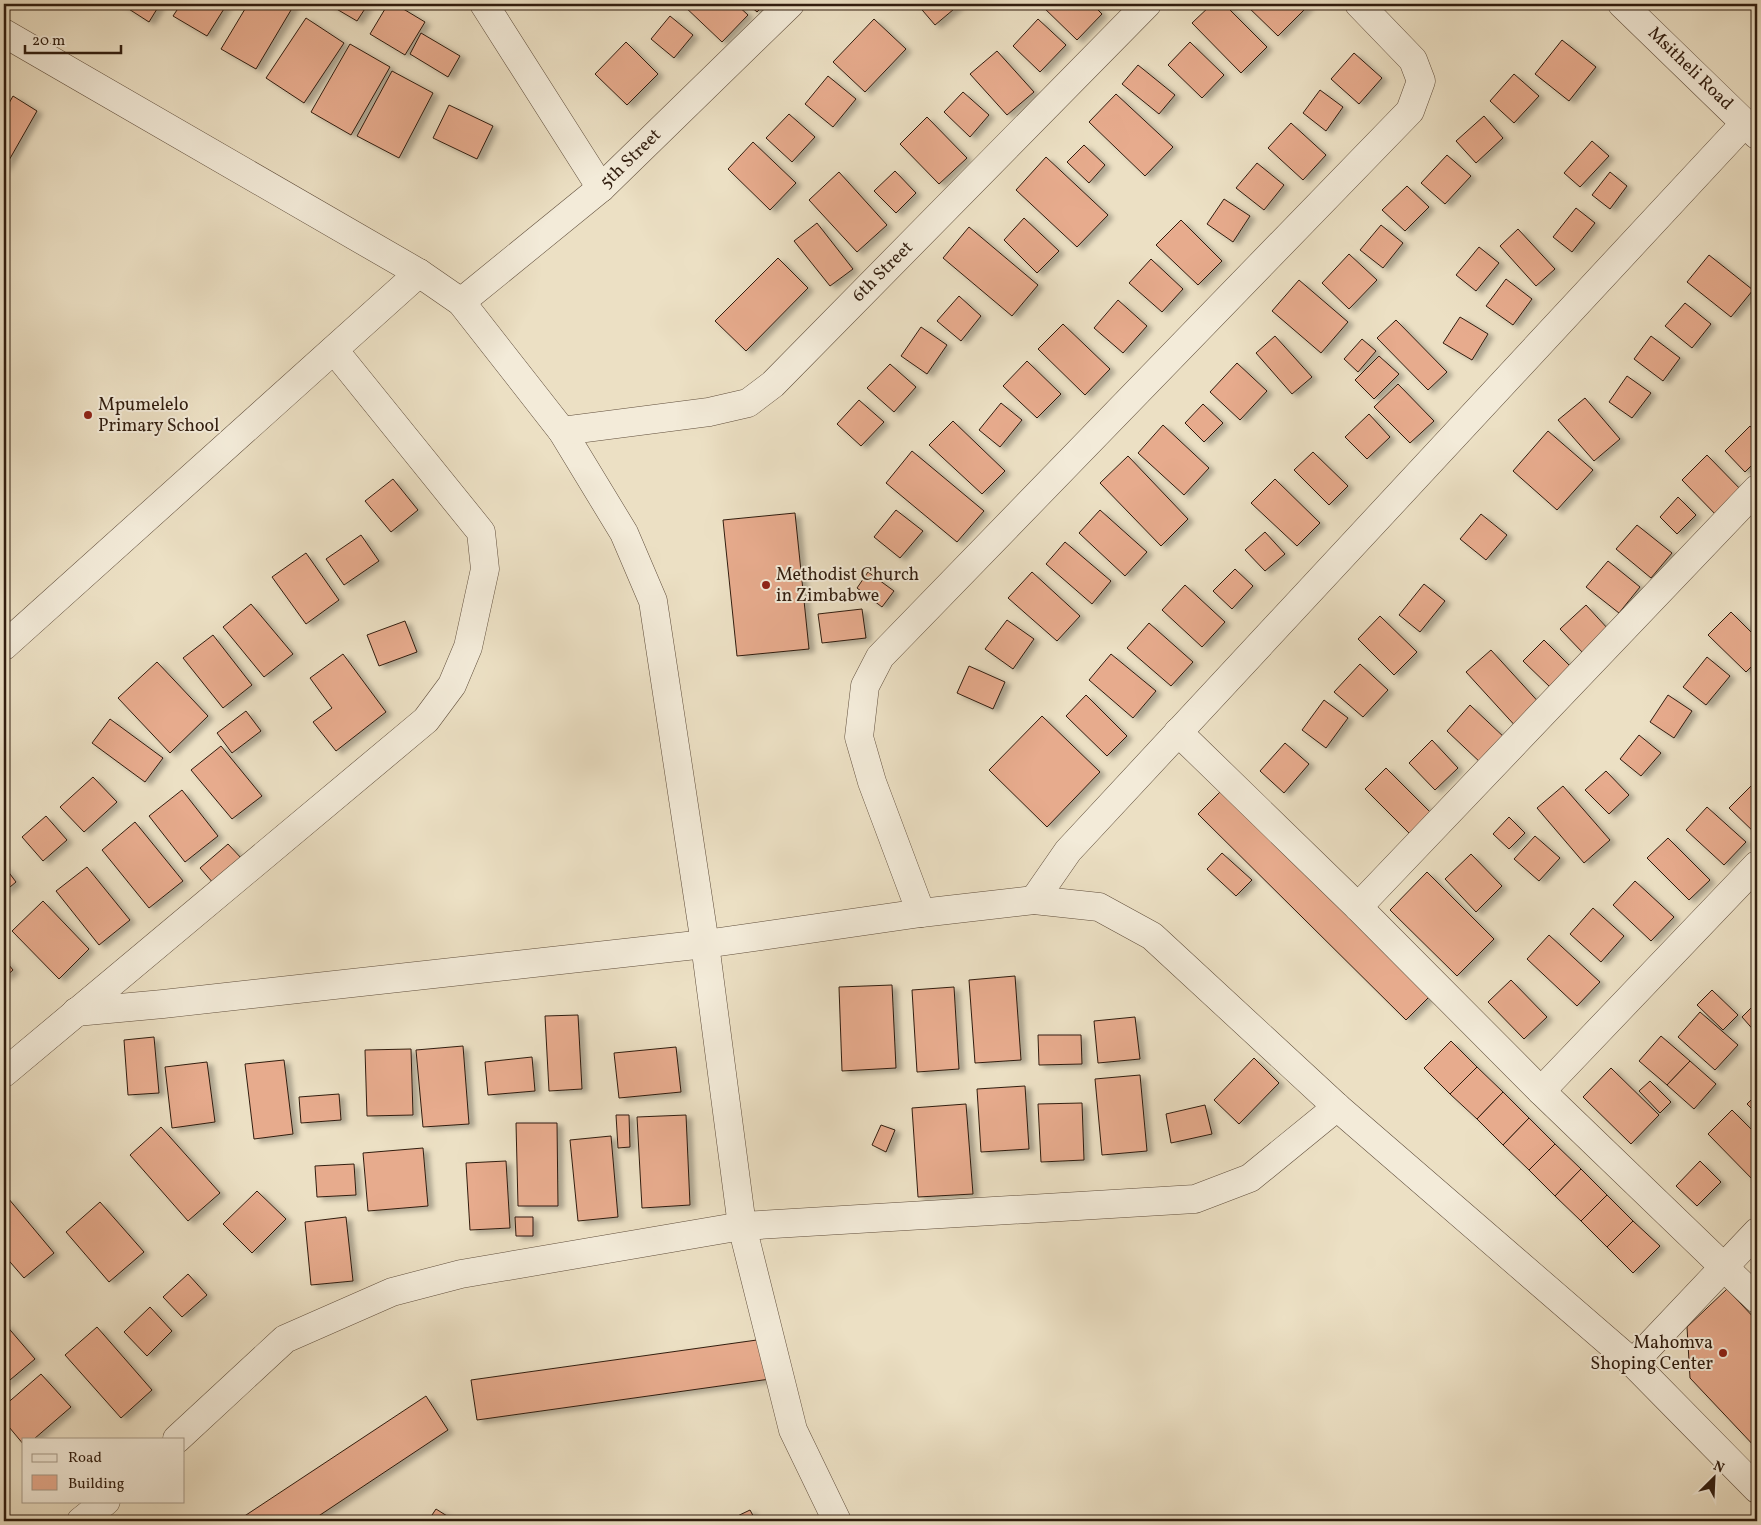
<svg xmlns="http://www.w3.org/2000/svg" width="1761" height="1525" viewBox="0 0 1761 1525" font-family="Vollkorn,serif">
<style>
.building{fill:#e7ab8d;stroke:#311d0f;filter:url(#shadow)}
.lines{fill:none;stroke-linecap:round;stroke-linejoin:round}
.minor-casing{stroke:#604e3c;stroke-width:29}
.minor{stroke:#f3ebd9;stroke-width:28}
.poi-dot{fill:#8f2418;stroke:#f3ebd9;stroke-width:2}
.labels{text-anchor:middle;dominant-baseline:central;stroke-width:4;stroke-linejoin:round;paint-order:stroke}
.street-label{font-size:18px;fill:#311d0f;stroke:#f3ebd9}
.poi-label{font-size:18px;fill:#311d0f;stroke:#f3ebd9;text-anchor:start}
</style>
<defs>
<filter id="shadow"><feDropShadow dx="5.5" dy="3" stdDeviation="2.5" flood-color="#0004"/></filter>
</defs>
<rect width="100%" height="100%" fill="#ece0c4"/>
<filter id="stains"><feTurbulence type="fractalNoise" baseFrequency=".004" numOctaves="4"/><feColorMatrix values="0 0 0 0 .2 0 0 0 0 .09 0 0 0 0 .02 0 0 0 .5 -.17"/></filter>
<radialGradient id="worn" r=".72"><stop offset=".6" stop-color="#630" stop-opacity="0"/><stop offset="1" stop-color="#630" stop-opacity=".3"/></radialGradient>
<!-- building -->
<g class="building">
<polygon points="121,4 160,4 149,22"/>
<polygon points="181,4 227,4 207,36 173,16"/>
<polygon points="248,4 294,5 256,69 221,49"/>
<polygon points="328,4 368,4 357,21"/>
<polygon points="388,4 395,4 425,22 405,55 370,34"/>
<polygon points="682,4 736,4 748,15 722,42"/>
<polygon points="748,4 765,4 757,12"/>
<polygon points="917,4 960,4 935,25"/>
<polygon points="1040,4 1092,4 1102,14 1077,40"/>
<polygon points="1212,4 1224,4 1267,47 1241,73 1192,23"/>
<polygon points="1245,4 1309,4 1309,5 1278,36"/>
<polygon points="670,16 693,35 674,58 651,39"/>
<polygon points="306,18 344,43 304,103 266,78"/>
<polygon points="874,19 906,49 865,92 833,62"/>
<polygon points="1038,19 1066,45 1040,72 1013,46"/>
<polygon points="421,33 460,56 448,77 410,54"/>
<polygon points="1562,40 1596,67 1569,101 1535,74"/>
<polygon points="626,42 658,74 627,105 595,74"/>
<polygon points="1190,42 1224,75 1202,98 1168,65"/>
<polygon points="350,44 390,67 351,135 311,112"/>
<polygon points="997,51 1034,92 1007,115 970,74"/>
<polygon points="1354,53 1382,78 1359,104 1331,79"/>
<polygon points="1138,65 1175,95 1159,114 1122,84"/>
<polygon points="392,71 433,93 399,158 357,136"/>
<polygon points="1514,74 1539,96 1514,123 1490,101"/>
<polygon points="828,76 856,99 833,127 805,104"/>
<polygon points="1320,90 1343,107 1326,131 1303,113"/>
<polygon points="963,92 989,115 970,137 944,112"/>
<polygon points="1116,94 1173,147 1145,176 1089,122"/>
<polygon points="13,96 37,111 4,169 4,112"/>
<polygon points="449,105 493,126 477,159 433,138"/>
<polygon points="789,114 815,137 792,162 766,138"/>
<polygon points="1484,116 1503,138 1476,163 1456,141"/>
<polygon points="927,117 967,158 939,184 900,144"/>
<polygon points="1291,123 1326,155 1303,180 1268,148"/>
<polygon points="1592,141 1609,156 1580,187 1564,173"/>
<polygon points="753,142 796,183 770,210 728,169"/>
<polygon points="1084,145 1105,165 1089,183 1067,162"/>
<polygon points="1447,155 1471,176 1445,204 1421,183"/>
<polygon points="1046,157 1108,215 1077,247 1016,190"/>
<polygon points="1257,163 1284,185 1264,210 1236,188"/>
<polygon points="895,171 916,193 896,213 874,191"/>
<polygon points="839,172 887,225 857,252 809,200"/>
<polygon points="1610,172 1627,186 1610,209 1592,195"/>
<polygon points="1407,186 1429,207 1405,231 1382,210"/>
<polygon points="1224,199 1250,216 1233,242 1207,224"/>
<polygon points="1576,208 1595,223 1572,252 1553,237"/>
<polygon points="1024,218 1059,251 1037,273 1004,240"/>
<polygon points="1181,220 1222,261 1198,285 1156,245"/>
<polygon points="817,223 853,269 830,286 794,241"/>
<polygon points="1381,225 1403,243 1383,268 1360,250"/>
<polygon points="969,227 1038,285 1012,316 943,258"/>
<polygon points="1518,229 1555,269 1536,286 1500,246"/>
<polygon points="1479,247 1499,263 1476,291 1456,275"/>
<polygon points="1349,254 1377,280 1349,309 1322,283"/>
<polygon points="1709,255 1753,290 1731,317 1687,282"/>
<polygon points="778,258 808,288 746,351 715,321"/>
<polygon points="1151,259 1183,289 1162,312 1129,283"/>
<polygon points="1506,279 1532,299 1513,325 1486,306"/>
<polygon points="1299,280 1348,322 1321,353 1272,311"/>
<polygon points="959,296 981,316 961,341 937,321"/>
<polygon points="1118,300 1147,326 1123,353 1094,328"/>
<polygon points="1685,303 1711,324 1692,348 1665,326"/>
<polygon points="1460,317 1488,334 1472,360 1443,343"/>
<polygon points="1396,320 1447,372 1428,390 1377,338"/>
<polygon points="1063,324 1110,369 1085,395 1038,349"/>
<polygon points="921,327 947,345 927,374 901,356"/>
<polygon points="1275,336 1312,377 1292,394 1256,353"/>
<polygon points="1651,336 1680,358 1663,381 1634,359"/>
<polygon points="1362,339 1376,351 1358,372 1344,359"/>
<polygon points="1379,356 1399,374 1374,399 1355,380"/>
<polygon points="1027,361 1061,394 1037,418 1003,386"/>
<polygon points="1237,363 1267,391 1240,420 1210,392"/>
<polygon points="890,364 916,387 894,412 867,388"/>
<polygon points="1627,376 1651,393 1632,418 1609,402"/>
<polygon points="1398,384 1434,421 1410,443 1374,407"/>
<polygon points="1585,398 1620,439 1594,461 1558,420"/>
<polygon points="859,400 884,422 861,446 837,424"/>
<polygon points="1001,403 1022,420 1000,447 979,430"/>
<polygon points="1203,404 1223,423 1204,442 1185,423"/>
<polygon points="1369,414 1390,437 1367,459 1345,437"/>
<polygon points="953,421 1005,471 982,494 929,445"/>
<polygon points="1163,425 1209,468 1184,495 1138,453"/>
<polygon points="1750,426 1757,434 1757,460 1745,472 1725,451"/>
<polygon points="1548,431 1593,470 1557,510 1513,471"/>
<polygon points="912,451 984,511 957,542 886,483"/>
<polygon points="1313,452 1348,486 1329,505 1294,470"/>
<polygon points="1707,455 1746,495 1720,519 1682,480"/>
<polygon points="1128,456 1188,519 1161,546 1100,483"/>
<polygon points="393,479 418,510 391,532 365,501"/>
<polygon points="1275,479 1320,523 1297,546 1251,503"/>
<polygon points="1678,497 1696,515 1677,534 1660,517"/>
<polygon points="896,510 923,531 900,558 874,537"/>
<polygon points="1100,510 1147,552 1125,576 1079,533"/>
<polygon points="795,513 809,649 737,656 723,520"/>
<polygon points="1481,514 1507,535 1486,560 1460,539"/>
<polygon points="1637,525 1672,553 1651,578 1616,549"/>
<polygon points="1265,532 1285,554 1265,571 1245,550"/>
<polygon points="361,535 379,561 344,585 326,559"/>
<polygon points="1065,542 1111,581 1092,604 1046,564"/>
<polygon points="306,553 339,600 306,624 272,577"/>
<polygon points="1608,561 1640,587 1619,613 1586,587"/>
<polygon points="1235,569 1253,586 1232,609 1213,591"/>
<polygon points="868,572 894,591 882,607 857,588"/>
<polygon points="1032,572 1080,616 1057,641 1008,598"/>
<polygon points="1424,584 1445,601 1420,632 1399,615"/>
<polygon points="1185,585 1225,622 1202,647 1162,610"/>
<polygon points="251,604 293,654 264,677 223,627"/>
<polygon points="1586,605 1609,630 1584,654 1560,629"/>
<polygon points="862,609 866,638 822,643 818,614"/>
<polygon points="1731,612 1757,638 1757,661 1746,672 1708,635"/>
<polygon points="1380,616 1417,652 1394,675 1358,639"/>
<polygon points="1007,620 1034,639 1013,669 985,649"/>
<polygon points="405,621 417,652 379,666 367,635"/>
<polygon points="1149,623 1193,662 1171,686 1127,648"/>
<polygon points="213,635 252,685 223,708 183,658"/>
<polygon points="1544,640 1570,666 1550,687 1523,661"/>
<polygon points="1491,650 1543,707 1519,730 1466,672"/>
<polygon points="343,654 386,712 336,751 313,722 332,708 310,678"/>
<polygon points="1111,654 1156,691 1133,718 1089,680"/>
<polygon points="1707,657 1730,676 1706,705 1683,687"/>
<polygon points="157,662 208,716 170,753 118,698"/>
<polygon points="1360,664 1388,690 1363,717 1334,692"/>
<polygon points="969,666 1005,682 993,709 957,693"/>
<polygon points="1086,695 1127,736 1107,756 1066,716"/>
<polygon points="1668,695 1692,711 1674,738 1650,722"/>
<polygon points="1324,700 1348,718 1326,748 1302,730"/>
<polygon points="1470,705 1506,739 1482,764 1447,731"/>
<polygon points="246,711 261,731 232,753 217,733"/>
<polygon points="1042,716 1100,772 1047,827 989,770"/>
<polygon points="110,719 163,758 145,782 92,743"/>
<polygon points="1639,735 1661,753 1641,776 1620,759"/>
<polygon points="1432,740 1458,768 1435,790 1409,763"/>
<polygon points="1285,743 1309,764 1284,793 1260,771"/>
<polygon points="221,746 262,796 232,819 191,770"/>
<polygon points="1386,768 1433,815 1412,836 1365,789"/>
<polygon points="1606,771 1629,795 1609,814 1585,790"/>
<polygon points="93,777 117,802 84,832 60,807"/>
<polygon points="1754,783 1757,786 1757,835 1729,808"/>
<polygon points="1563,786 1610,840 1584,863 1537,808"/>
<polygon points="1224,788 1432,994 1406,1020 1198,814"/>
<polygon points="182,790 218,836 185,862 149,816"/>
<polygon points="1707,807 1746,842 1724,865 1686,830"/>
<polygon points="46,816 67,840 43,861 22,837"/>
<polygon points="1509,817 1525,833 1509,849 1493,834"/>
<polygon points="135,822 183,881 149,908 102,850"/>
<polygon points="1535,836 1560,858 1539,881 1514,859"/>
<polygon points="1668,838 1710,880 1689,900 1647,858"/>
<polygon points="228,844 242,859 214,884 200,868"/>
<polygon points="1222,853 1252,880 1236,896 1207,869"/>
<polygon points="1471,854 1502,886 1476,912 1445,879"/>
<polygon points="4,866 16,882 4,892"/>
<polygon points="87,867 130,920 99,945 56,891"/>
<polygon points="1427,872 1494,939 1457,976 1390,910"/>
<polygon points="1635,881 1674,917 1651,941 1613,905"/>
<polygon points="43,901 89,949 59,979 12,931"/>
<polygon points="1593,908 1624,936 1601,962 1570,934"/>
<polygon points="1549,935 1600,982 1577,1006 1527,959"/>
<polygon points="4,959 13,970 4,978"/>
<polygon points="1015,976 1021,1060 975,1063 969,980"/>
<polygon points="1511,980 1547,1017 1524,1039 1488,1002"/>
<polygon points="892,985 896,1068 842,1071 839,987"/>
<polygon points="954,987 959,1069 917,1072 912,990"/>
<polygon points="1712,990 1738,1015 1723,1030 1697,1005"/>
<polygon points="1757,1002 1757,1034 1742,1017"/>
<polygon points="1700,1012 1738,1045 1715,1070 1678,1037"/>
<polygon points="578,1015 582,1089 549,1091 545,1016"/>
<polygon points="1135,1017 1140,1059 1098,1063 1094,1021"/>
<polygon points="1038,1035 1081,1035 1082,1064 1039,1065"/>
<polygon points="1661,1036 1690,1061 1667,1085 1639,1061"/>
<polygon points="154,1037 159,1093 128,1095 124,1040"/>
<polygon points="1451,1041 1477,1067 1450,1094 1424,1068"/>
<polygon points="463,1046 469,1124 423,1127 416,1050"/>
<polygon points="676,1047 681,1092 619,1098 614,1053"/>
<polygon points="411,1049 413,1115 367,1116 365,1050"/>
<polygon points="532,1057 535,1091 488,1095 485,1062"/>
<polygon points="1254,1058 1279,1083 1239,1124 1214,1100"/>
<polygon points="284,1060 293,1134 254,1139 245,1064"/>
<polygon points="1690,1061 1716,1084 1694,1109 1667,1085"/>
<polygon points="207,1062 215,1122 172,1128 165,1067"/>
<polygon points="1477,1067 1503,1092 1477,1119 1450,1094"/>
<polygon points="1611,1068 1659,1115 1631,1144 1583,1097"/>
<polygon points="1140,1075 1147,1151 1102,1155 1095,1079"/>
<polygon points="1650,1081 1671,1102 1660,1113 1639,1091"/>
<polygon points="1025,1086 1029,1149 981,1152 977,1089"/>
<polygon points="1503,1092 1529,1118 1503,1145 1477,1119"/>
<polygon points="339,1094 341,1120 301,1123 299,1097"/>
<polygon points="1757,1094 1757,1114 1747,1104"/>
<polygon points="1082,1103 1084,1160 1041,1162 1038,1104"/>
<polygon points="966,1104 973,1194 918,1197 912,1108"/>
<polygon points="1205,1105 1212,1134 1171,1143 1166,1114"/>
<polygon points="1732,1110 1757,1135 1757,1184 1708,1134"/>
<polygon points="616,1115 629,1115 630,1147 618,1148"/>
<polygon points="686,1115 690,1205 642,1208 637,1117"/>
<polygon points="1529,1118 1555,1144 1529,1170 1503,1145"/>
<polygon points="516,1123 557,1123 558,1206 518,1206"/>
<polygon points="881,1125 895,1130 886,1152 872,1145"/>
<polygon points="161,1127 220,1193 188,1221 130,1155"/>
<polygon points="611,1136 618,1217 578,1221 570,1140"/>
<polygon points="1555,1144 1581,1169 1555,1196 1529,1170"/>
<polygon points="423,1148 428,1206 368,1211 363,1153"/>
<polygon points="506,1161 510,1228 470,1230 466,1163"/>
<polygon points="1700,1161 1721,1182 1697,1206 1676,1186"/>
<polygon points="354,1164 356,1195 317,1197 315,1166"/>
<polygon points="1581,1169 1607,1195 1581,1221 1555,1196"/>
<polygon points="257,1191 286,1219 252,1253 223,1224"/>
<polygon points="1607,1195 1633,1221 1607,1247 1581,1221"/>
<polygon points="8,1198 54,1253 24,1278 4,1255 4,1202"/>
<polygon points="100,1202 144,1252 109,1282 66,1232"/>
<polygon points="346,1217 353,1281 311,1285 305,1222"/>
<polygon points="515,1217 533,1217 533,1236 516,1236"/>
<polygon points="1633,1221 1660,1246 1633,1273 1607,1247"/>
<polygon points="188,1274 207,1295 182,1317 163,1297"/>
<polygon points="1727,1289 1757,1321 1757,1449 1690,1378 1687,1327"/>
<polygon points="150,1307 172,1331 147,1356 124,1332"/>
<polygon points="5,1324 35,1359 4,1385 4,1325"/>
<polygon points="97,1327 152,1390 121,1418 65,1355"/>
<polygon points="764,1339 770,1379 477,1420 471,1380"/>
<polygon points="41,1374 71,1407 34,1439 24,1439 24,1445 4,1421 4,1406"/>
<polygon points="426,1396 448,1430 311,1521 237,1521"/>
<polygon points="436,1509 455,1521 428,1521"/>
<polygon points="750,1510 756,1521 727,1521"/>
</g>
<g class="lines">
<defs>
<g id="minor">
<polyline points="484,4 601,188"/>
<polyline points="1622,4 1757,135"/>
<polyline points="4,33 419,273 461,302 562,431 624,533 653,601 705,944 742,1226 793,1430 837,1521"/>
<polyline points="461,302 601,188 790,4"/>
<polyline points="562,431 709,412 748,403 773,384 1147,4"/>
<polyline points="4,646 419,273"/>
<polyline points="1178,732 1358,907 1541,1091 1757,1299"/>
<polyline points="1034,900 1068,851 1745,123"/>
<polyline points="1358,907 1757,489"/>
<polyline points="921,913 872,782 859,737 865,686 880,657 1410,111 1421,81 1413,60 1359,4"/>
<polyline points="76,1012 163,1004 705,944 921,913 1034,900 1099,907 1152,936 1337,1107 1633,1363 1757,1489"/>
<polyline points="4,1073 426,720 452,685 468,647 485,569 481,532 334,350"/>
<polyline points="1541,1091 1757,865"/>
<polyline points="1633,1363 1757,1232"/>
<polyline points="177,1439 285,1339 392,1292 461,1274 742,1226 1195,1199 1250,1178 1337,1107"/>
<polyline points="81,1521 106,1501"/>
</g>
</defs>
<!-- minor casing -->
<use href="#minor" class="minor-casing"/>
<!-- minor -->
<use href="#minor" class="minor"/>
</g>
<!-- markers -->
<g class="poi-dot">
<circle cx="88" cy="415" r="5"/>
<circle cx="766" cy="585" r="5"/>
<circle cx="1723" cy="1353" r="5"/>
</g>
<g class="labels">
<!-- street labels -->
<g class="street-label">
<text transform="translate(1690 69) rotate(44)">Msitheli Road</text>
<text transform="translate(631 159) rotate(-44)">5th Street</text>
<text transform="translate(883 272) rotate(-45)">6th Street</text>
</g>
<!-- poi labels -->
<g class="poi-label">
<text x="98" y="405">Mpumelelo<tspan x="98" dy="21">Primary School</tspan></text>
<text x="776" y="575">Methodist Church<tspan x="776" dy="21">in Zimbabwe</tspan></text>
<text x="1713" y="1343" text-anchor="end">Mahomva<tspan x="1713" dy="21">Shoping Center</tspan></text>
</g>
</g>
<!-- margin -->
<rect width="1761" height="1525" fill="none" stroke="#ece0c4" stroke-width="20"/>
<rect x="5" y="5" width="1751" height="1515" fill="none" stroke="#311d0f" stroke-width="2.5"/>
<rect x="10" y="10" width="1741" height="1505" fill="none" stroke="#311d0f"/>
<!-- legend -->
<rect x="22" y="1438" width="162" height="65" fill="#f3ebd9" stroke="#a59988"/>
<rect x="32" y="1454" width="25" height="8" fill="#f3ebd9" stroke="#a59988"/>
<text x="68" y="1462" font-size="15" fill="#311d0f">Road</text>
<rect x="32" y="1475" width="25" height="15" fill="#e7ab8d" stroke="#a59988"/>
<text x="68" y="1488" font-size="15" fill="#311d0f">Building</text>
<!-- north arrow -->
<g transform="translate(1714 1478) rotate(24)" stroke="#f3ebd9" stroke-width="4" paint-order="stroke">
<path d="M0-4L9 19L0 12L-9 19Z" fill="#311d0f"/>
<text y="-8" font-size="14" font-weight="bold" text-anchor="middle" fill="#311d0f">N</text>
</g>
<!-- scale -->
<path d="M25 45v8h96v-8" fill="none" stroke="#311d0f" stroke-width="2.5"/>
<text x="32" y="45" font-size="15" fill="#311d0f" stroke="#f3ebd9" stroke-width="4" paint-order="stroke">20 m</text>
<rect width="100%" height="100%" filter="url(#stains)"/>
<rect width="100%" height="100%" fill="url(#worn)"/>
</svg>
